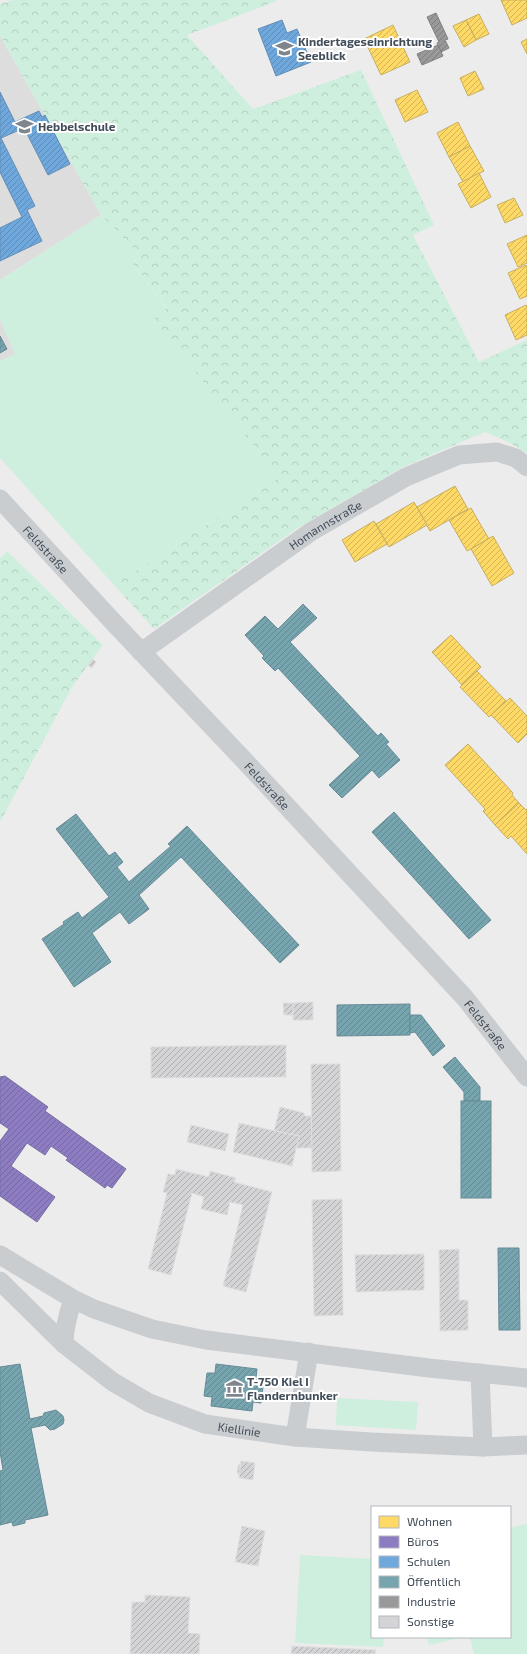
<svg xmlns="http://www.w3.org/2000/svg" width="527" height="1654" viewBox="0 0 527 1654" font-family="'Exo 2',sans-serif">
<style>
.education{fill:#deddde}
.green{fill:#ceefdd}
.park{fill:url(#park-crowns)}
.homes{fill:url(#homes-hatch);stroke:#c6af62}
.offices{fill:url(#offices-hatch);stroke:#776ea4}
.schools{fill:url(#schools-hatch);stroke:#628db5}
.public{fill:url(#public-hatch);stroke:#668b96}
.industry{fill:url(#industry-hatch);stroke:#7f8286}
.building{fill:url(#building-hatch);stroke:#dededf}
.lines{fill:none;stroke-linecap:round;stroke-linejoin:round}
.minor{stroke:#cacdd0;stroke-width:19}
.labels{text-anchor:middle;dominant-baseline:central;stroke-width:4;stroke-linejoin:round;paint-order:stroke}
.poi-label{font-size:12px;font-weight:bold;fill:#424d5a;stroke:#fff;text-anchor:start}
.street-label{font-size:12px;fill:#424d5a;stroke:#fff}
</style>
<defs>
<pattern id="park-crowns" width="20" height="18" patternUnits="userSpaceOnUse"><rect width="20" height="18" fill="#ceefdd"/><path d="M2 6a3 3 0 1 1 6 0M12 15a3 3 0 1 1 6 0" fill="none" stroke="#b2cfc0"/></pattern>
<pattern id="homes-hatch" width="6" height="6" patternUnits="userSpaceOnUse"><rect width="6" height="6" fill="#ffd966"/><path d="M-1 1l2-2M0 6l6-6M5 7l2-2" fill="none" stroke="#d0b257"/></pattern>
<pattern id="offices-hatch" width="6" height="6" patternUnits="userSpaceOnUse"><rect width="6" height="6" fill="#8e7cc3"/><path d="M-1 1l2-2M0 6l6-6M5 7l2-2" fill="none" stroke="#7668a1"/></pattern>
<pattern id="schools-hatch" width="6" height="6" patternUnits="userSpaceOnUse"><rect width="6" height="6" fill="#6fa8dc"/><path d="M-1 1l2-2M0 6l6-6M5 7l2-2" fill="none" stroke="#5d8bb5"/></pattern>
<pattern id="public-hatch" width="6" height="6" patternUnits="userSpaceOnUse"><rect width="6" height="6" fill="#76a5af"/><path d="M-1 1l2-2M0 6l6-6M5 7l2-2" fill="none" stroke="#628991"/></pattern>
<pattern id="industry-hatch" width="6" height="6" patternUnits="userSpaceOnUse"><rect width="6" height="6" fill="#999"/><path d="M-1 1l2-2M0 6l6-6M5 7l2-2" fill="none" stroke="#7e7f80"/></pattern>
<pattern id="building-hatch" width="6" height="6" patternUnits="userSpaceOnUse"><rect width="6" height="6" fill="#d4d4d7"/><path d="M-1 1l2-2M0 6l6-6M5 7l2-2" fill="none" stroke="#aeaeb1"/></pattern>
</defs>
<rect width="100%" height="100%" fill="#edecec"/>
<!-- education -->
<g class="education">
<polygon points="0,36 101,215 0,280"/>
<polygon points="0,320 16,354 0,361"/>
</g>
<!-- green -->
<g class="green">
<polygon points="101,215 140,255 133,264 167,309 155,319 279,478 114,585 0,458 0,361 15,354 0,320 0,280"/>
<polygon points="337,1398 418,1402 416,1430 336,1425"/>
<polygon points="527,1524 527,1654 474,1654 470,1637 510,1637 510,1528"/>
<polygon points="300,1555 372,1559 372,1637 384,1637 383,1647 295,1643"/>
<polygon points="427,1637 460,1637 460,1638 429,1645"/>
</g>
<!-- park -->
<g class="park">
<polygon points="13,0 276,0 277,1 187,35 253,109 361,70 434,225 413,235 479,362 527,340 527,453 508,442 485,432 403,467 296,529 154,629 114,585 279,478 154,319 167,308 133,264 140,255 101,215 0,36 0,4"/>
<polygon points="7,551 103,645 72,687 0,822 0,558"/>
</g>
<!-- homes -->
<g class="homes">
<polygon points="501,0 527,0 527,18 512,25"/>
<polygon points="479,14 489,34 476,40 466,20"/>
<polygon points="466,20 476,40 464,47 453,26"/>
<polygon points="393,25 410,62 381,75 364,39"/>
<polygon points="527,39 527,54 521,42"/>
<polygon points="475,71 484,89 468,96 460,78"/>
<polygon points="417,90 428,112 405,122 395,100"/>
<polygon points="458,122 470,146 449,157 437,133"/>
<polygon points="470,146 484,171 463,182 449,157"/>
<polygon points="479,173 491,197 471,208 458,184"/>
<polygon points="514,198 523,215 505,223 497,205"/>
<polygon points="527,235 527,263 518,267 507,244"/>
<polygon points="526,265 527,268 527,296 520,299 508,273"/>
<polygon points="526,305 527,308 527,335 516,340 505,315"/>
<polygon points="455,486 468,509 430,531 417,507"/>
<polygon points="414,502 427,525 389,547 376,524"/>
<polygon points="471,508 489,539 467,551 449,520"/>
<polygon points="374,521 387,544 355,562 342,540"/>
<polygon points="493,536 514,573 492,586 471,549"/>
<polygon points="451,635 481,667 462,685 432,652"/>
<polygon points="477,671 506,701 489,717 460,687"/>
<polygon points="510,698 527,716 527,734 518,743 491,715"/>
<polygon points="468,744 513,793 512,795 519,803 495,825 483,811 485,809 445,765"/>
<polygon points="519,803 526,810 527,809 527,854 511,836 508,839 495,825"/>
</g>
<!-- offices -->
<polygon class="offices" points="5,1076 48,1107 45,1111 126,1169 112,1188 107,1185 105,1188 66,1160 68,1158 51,1146 45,1155 27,1143 11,1166 55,1197 37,1222 0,1196 0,1141 9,1129 0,1123 0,1077"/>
<!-- schools -->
<g class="schools">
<polygon points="282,20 287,33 297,29 311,62 276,76 258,29"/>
<polygon points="0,92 15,122 39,111 42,117 45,115 70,164 48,175 24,128 1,138 35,206 27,210 42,241 0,261 0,228 22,217 0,172"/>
</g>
<!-- public -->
<g class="public">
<polygon points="0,336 7,349 0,353"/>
<polygon points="303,604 317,618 290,642 378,736 381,733 389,742 386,744 400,760 379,778 372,770 342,798 329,785 360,756 278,668 275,671 262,658 264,656 245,635 265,616 278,629"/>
<polygon points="394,812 491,920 469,939 372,832"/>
<polygon points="76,814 109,856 115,852 123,862 117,867 129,882 171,846 168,844 187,826 299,945 280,963 181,857 139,895 149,909 129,924 120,912 92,933 111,962 74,987 42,939 64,924 63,922 78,912 82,918 109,897 56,829"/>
<polygon points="410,1004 410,1035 337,1036 337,1005"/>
<polygon points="410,1015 421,1015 445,1046 433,1056 415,1032 410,1033"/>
<polygon points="455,1057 480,1087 480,1101 464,1101 464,1092 443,1067"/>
<rect x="461" y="1101" width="30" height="97"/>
<polygon points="498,1248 519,1248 520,1330 499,1330"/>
<polygon points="20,1364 30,1419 43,1416 44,1413 56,1410 63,1416 64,1420 63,1424 55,1429 50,1430 45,1425 31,1428 48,1515 25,1520 25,1523 13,1526 12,1522 0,1525 0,1471 3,1470 0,1452 0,1367"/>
<polygon points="216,1364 257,1369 256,1378 264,1379 261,1403 253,1402 252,1411 211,1406 212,1397 204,1396 207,1373 215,1373"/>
</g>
<!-- industry -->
<g class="industry">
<polygon points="436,13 448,39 445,40 449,48 441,52 437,43 439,42 427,17"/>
<polygon points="438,45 443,56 422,65 417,54"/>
</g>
<!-- building -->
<g class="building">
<polygon points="93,659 96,662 92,668 88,665"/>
<polygon points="313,1002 313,1020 293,1020 293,1003"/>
<polygon points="283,1003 293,1003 293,1015 284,1015"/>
<polygon points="286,1045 286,1077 151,1078 151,1047"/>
<polygon points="311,1064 340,1064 341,1171 312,1172"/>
<polygon points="280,1107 304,1113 305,1116 311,1116 312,1148 296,1148 299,1136 274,1131"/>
<polygon points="239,1123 299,1136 292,1166 233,1152"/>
<polygon points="191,1125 229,1134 225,1151 187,1142"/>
<polygon points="176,1169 209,1177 210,1171 236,1178 234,1182 272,1192 246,1292 223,1286 243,1205 230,1202 227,1215 201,1209 204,1197 192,1193 171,1275 148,1269 167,1193 163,1192 168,1174 175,1175"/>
<polygon points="342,1199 343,1315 314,1316 312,1200"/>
<polygon points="459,1249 459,1300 468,1300 468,1330 440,1331 439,1250"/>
<polygon points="424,1254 424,1290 356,1292 355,1255"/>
<polygon points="241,1461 255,1463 253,1480 239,1478"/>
<polygon points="241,1463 239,1476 237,1471 238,1466"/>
<polygon points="242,1526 265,1531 258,1566 235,1562"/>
<polygon points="145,1595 190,1597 188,1633 200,1634 199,1654 130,1654 132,1602 145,1602"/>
<polygon points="292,1646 376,1650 375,1654 291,1654"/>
</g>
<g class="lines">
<!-- minor -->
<g class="minor">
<path id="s1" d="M0,499L116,625L242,758L465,998L527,1077"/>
<path id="s2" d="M141,652L312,531L406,477L459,455L497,452L516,458L527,467"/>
<polyline points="0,1255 73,1299 94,1309 152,1329 206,1340 429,1368 527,1378"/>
<path id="s3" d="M0,1281L64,1344L113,1382L149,1403L205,1424L295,1437L371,1442L483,1447L527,1445"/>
<path d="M64,1344C64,1328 68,1314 73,1299"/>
<polyline points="480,1373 483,1447"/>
<polyline points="295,1437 309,1352"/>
</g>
</g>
<!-- icons -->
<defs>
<symbol id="school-bare" viewBox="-9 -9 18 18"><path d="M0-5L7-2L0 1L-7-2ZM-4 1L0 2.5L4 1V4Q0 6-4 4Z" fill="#7e858d" stroke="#fff" stroke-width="2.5" paint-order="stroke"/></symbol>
<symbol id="museum-bare" viewBox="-9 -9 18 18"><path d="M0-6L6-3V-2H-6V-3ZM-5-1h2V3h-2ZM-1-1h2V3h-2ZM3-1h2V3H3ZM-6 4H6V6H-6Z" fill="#7e858d" stroke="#fff" stroke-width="2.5" paint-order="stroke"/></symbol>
</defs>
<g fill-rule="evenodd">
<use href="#school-bare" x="272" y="36" width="25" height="25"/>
<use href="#school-bare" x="12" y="114" width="25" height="25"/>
<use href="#museum-bare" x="222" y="1376" width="25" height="25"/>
</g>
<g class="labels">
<!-- poi labels -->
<g class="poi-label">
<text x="298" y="41">Kindertageseinrichtung<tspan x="298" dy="14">Seeblick</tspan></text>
<text x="38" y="126">Hebbelschule</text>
<text x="247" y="1381">T-750 Kiel I<tspan x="247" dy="14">Flandernbunker</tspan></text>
</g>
<!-- street labels -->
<g class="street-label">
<text stroke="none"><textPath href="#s2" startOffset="224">Homannstraße</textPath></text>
<text stroke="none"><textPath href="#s1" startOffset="68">Feldstraße</textPath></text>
<text stroke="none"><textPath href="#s1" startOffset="392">Feldstraße</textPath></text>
<text stroke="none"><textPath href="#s1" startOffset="716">Feldstraße</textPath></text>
<text stroke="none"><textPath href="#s3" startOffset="288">Kiellinie</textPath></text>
</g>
</g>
<!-- legend -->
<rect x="371" y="1506" width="140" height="132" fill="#ffffff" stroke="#b3b8bd"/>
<rect x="379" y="1516" width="20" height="12" fill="#ffd966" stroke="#b3b8bd"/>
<text x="407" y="1526" font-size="12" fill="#424d5a">Wohnen</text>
<rect x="379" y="1536" width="20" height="12" fill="#8e7cc3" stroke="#b3b8bd"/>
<text x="407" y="1546" font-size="12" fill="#424d5a">Büros</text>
<rect x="379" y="1556" width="20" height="12" fill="#6fa8dc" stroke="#b3b8bd"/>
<text x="407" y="1566" font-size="12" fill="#424d5a">Schulen</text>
<rect x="379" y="1576" width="20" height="12" fill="#76a5af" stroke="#b3b8bd"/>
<text x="407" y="1586" font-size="12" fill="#424d5a">Öffentlich</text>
<rect x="379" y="1596" width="20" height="12" fill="#999999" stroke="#b3b8bd"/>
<text x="407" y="1606" font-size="12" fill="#424d5a">Industrie</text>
<rect x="379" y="1616" width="20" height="12" fill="#d4d4d7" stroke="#b3b8bd"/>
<text x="407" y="1626" font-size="12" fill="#424d5a">Sonstige</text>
</svg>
